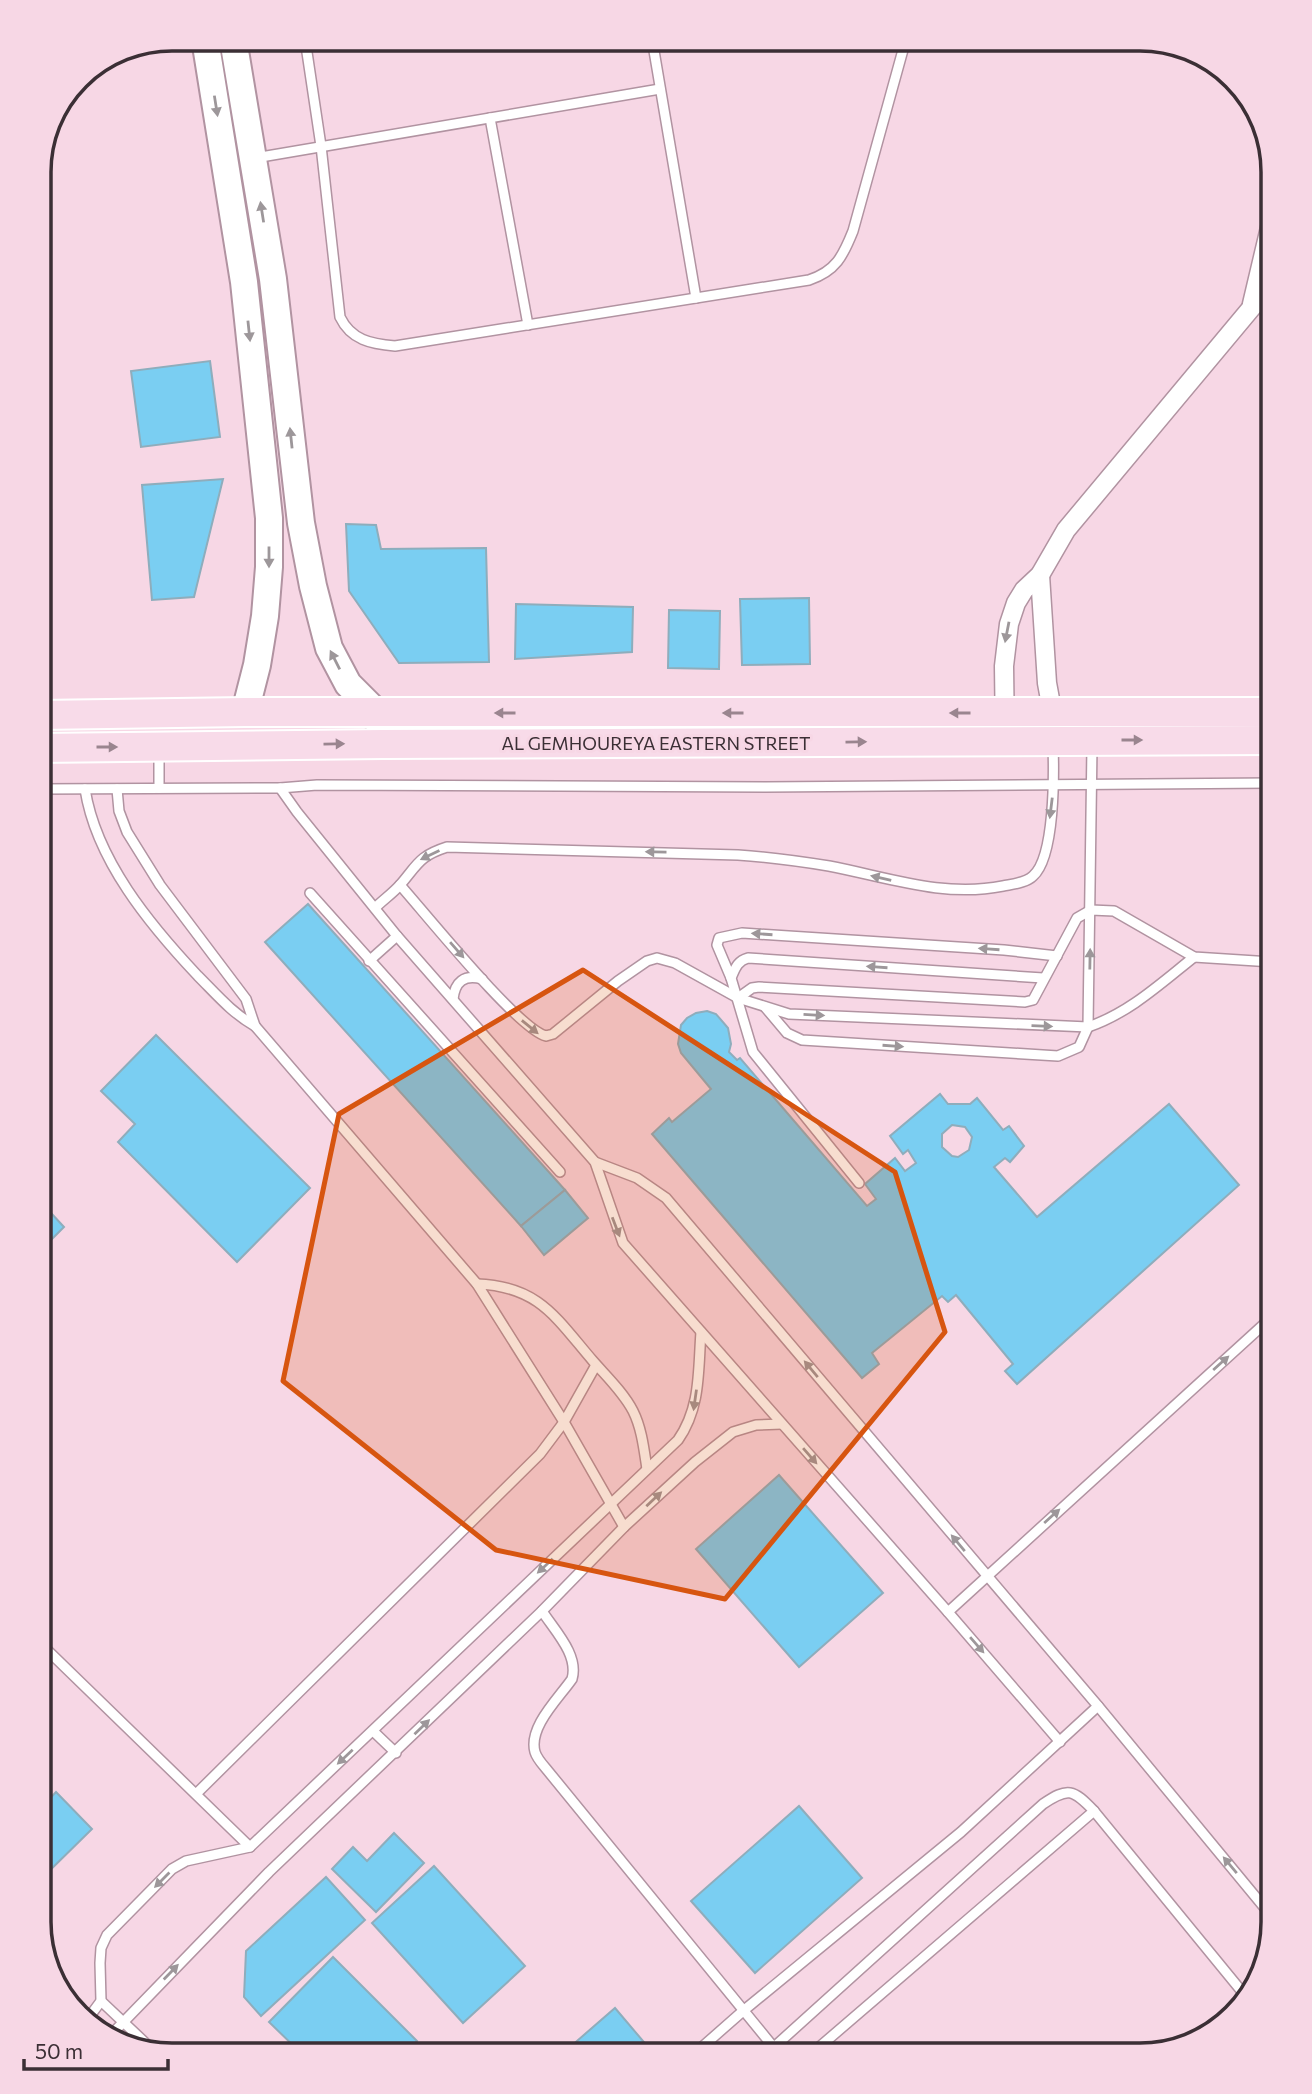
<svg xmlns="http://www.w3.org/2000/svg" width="1312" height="2094" viewBox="0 0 1312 2094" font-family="Commissioner,sans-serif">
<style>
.building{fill:#7acef2;stroke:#8eadbc;stroke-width:2;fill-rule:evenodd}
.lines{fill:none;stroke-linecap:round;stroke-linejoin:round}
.lane-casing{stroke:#b193a1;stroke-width:12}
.street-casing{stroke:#b193a1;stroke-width:21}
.secondary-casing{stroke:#b193a1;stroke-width:30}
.primary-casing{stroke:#fff;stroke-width:32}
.lane{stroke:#fff;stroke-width:9}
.street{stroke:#fff;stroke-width:18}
.secondary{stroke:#fff;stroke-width:26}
.primary{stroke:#f8dbe9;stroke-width:28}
.oneway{fill:#9d979a}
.oneway2{fill:#9a858f}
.marked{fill:#d75510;fill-opacity:0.2;stroke:#d75510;stroke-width:5;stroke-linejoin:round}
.labels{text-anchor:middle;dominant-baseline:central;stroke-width:6;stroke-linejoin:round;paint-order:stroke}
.street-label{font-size:18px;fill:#3b2f35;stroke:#f7d7e5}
.rim{fill:none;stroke:#3b2f35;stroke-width:3.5}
</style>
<rect width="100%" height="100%" fill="#f7d7e5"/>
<!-- building -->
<g class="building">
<polygon points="210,361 220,437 141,447 131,371"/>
<polygon points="223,479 194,597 152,600 142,485"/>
<polygon points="346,524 376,525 381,549 486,548 489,662 399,663 349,591"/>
<polygon points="809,598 810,664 742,665 740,599"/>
<polygon points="516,604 633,607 632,652 515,659"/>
<polygon points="669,610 720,611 719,669 668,668"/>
<polygon points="308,904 565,1190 521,1226 265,942"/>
<path d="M707,1011L716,1014L728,1028L731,1044L729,1052L737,1060L740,1058L867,1206L876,1199L865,1184L895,1158L905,1171L916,1163L908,1150L903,1154L890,1136L940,1094L948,1104H970L977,1098L1003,1130L1009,1126L1024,1146L1010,1162L1005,1158L994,1167L1037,1217L1169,1104L1239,1185L1017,1384L1005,1371L1013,1364L956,1295L948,1302L942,1296L872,1353L879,1364L862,1378L652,1134L669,1118L672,1122L711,1089L681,1053L678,1044L681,1025L687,1018L696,1013ZM952,1125L965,1127L972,1137L969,1150L958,1157L952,1156L942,1147V1134Z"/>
<polygon points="156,1035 310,1188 237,1262 118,1142 135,1124 101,1091"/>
<polygon points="565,1190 588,1218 544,1255 521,1226"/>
<polygon points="39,1200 64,1227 39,1252"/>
<polygon points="779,1475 883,1593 799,1667 696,1549"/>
<polygon points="56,1792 92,1829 39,1881 39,1810"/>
<polygon points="799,1806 862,1878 755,1973 691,1901"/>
<polygon points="394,1833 424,1863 376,1912 332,1869 353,1847 367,1861"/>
<polygon points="434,1866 525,1966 463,2023 372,1923"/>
<polygon points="326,1877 365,1920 261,2016 244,1997 246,1951"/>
<polygon points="333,1957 417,2041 403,2055 303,2055 269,2022"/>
<polygon points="615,2008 654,2054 653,2055 577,2055 570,2047"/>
</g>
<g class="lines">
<defs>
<g id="lane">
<path d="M305,39L321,146L340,317C351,340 371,344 395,346L809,280C836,271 843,256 853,231L906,39"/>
<polyline points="652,39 696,298"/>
<polyline points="490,118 528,325"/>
<polyline points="255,158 660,89"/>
<polyline points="159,749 159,788"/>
<polyline points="280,788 297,812 397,936 595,1162 623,1243 948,1612 1060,1742"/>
<polyline points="39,789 280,788 317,785 766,787 1273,783"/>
<path d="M85,789C96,860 150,925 198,976C217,995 232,1013 255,1026L477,1284L564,1422L624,1527"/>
<polyline points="117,789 119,811 127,832 160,885 246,999 255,1026"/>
<path d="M400,885C425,913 518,1029 546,1036L553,1034L618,981L647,961L657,958L675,963L738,998L789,1014L1088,1027C1129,1013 1160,984 1194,957"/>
<polyline points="310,893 560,1172"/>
<path d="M375,908C383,900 393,893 400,885C418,864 419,856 447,847L738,855C768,857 798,861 829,866C887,877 943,898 1003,886C1013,884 1026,883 1033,876C1055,857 1054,774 1053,745"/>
<polyline points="369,961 397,936"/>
<polyline points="731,978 717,945 719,938 742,933 1004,950 1057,956"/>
<polyline points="738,998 752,988 759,987 1025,1002 1033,1000 1077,918 1091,910 1114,911 1194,957 1273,962"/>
<path d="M453,999C455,982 464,974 482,979"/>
<polyline points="765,1007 787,1033 802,1040 1058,1056 1079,1047 1088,1027 1092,746"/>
<polyline points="595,1162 637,1178 666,1198 1098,1706 1273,1918"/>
<path d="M859,1183L753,1052L731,978C735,969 737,961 748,958L1043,978"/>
<path d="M477,1284C539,1286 556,1318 593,1361C607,1377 623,1392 633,1411C642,1429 644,1450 647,1469"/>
<path d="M542,1611C555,1631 579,1655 572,1679C559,1698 528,1727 535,1752C537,1759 544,1766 548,1771L780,2055"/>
<polyline points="948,1612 1273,1316"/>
<polyline points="39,1642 250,1847"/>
<polyline points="373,1731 396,1753"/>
<polyline points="197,1793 540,1454 564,1422 596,1365"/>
<polyline points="101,2001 156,2053"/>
<path d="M87,2020L101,2001L100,1963L101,1948L107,1935L172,1869L186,1861L250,1847L678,1440C701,1407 698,1371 701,1332"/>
<polyline points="109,2037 269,1872 542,1611 624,1527 695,1462 733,1432 756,1425 782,1424"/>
<path d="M773,2048L1043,1804C1068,1787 1073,1789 1094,1811L1248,1999"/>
<polyline points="693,2055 743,2011 961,1832 1098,1706"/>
<polyline points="810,2055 1094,1811"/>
</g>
<g id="street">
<polyline points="1252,304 1273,215"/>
<polyline points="1040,575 1047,683 1054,721"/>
<polyline points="1005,741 1004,666 1009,624 1016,603 1024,590 1040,575 1066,530 1273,282"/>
</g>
<g id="secondary">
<polyline points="205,39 244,282 269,518 269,567 265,616 257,665 245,712"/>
<polyline points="233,39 273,279 301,523 313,586 329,648 348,684 377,713 383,744"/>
</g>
<g id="primary">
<polyline points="39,715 245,712 1273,712"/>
<polyline points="39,748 383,744 1273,740"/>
</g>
</defs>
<!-- lane casing -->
<use href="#lane" class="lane-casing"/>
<!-- street casing -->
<use href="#street" class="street-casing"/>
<!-- secondary casing -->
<use href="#secondary" class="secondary-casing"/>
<!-- primary casing -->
<use href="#primary" class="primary-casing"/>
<!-- lane -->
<use href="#lane" class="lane"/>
<!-- street -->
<use href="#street" class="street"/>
<!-- secondary -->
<use href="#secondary" class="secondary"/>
<!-- primary -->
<use href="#primary" class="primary"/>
</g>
<!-- one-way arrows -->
<defs><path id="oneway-solid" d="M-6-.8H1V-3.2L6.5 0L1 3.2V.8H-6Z" transform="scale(1.75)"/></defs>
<g class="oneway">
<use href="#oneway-solid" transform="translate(216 106) rotate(81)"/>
<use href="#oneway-solid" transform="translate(262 212) rotate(-99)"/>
<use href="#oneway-solid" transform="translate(249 331) rotate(84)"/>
<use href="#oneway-solid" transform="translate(291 438) rotate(-96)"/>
<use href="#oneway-solid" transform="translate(269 557) rotate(90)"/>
<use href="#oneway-solid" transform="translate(1007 632) rotate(101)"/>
<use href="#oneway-solid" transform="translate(335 660) rotate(-117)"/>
<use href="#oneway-solid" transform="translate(1051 808) rotate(97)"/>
<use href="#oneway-solid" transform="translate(656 852) rotate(-179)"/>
<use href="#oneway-solid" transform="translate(430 855) rotate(154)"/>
<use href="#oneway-solid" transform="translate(881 878) rotate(-167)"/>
<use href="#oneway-solid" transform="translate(762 934) rotate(-176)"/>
<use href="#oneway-solid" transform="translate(989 949) rotate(-176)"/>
<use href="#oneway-solid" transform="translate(457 950) rotate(49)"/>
<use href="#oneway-solid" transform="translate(1090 959) rotate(-89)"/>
<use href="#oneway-solid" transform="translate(877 967) rotate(-176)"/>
<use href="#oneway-solid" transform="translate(814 1015) rotate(3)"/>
<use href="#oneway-solid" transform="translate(1042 1026) rotate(2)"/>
<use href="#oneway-solid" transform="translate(530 1027) rotate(39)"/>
<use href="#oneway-solid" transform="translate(893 1046) rotate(4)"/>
<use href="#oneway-solid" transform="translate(616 1227) rotate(69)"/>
<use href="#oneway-solid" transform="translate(1221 1363) rotate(-42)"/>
<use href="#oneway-solid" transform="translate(811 1369) rotate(-130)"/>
<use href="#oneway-solid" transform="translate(695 1400) rotate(98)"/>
<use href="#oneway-solid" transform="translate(810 1456) rotate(49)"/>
<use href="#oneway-solid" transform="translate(654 1499) rotate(-43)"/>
<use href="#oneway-solid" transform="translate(1052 1516) rotate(-42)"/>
<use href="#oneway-solid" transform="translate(958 1543) rotate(-130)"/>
<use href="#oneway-solid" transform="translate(545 1566) rotate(137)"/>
<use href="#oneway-solid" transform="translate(977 1645) rotate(49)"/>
<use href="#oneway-solid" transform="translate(422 1727) rotate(-44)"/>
<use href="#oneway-solid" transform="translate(345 1757) rotate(137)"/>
<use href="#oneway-solid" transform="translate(1230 1865) rotate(-130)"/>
<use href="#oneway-solid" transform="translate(162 1880) rotate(135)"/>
<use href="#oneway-solid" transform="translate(171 1972) rotate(-46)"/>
</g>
<g class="oneway2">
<use href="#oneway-solid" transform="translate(505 713) rotate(-180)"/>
<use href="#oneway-solid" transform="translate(733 713) rotate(-180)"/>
<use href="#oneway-solid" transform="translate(960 713) rotate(-180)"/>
<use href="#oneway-solid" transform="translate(1132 740)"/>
<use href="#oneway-solid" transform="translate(856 742) rotate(-1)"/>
<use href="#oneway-solid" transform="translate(334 744) rotate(-1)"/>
<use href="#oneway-solid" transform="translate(107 747)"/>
</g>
<!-- marked area -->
<path class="marked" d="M583,970L895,1172L945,1332L725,1599L496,1550L283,1381L339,1114Z"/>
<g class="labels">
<!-- street labels -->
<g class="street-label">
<text x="656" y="743">AL GEMHOUREYA EASTERN STREET</text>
</g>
</g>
<!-- crop -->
<path d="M0 0H1312V2094H0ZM172 51H1140A121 121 0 0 1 1261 172V1922A121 121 0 0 1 1140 2043H172A121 121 0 0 1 51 1922V172A121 121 0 0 1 172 51Z" fill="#f7d7e5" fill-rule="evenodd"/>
<path class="rim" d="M172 51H1140A121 121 0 0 1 1261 172V1922A121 121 0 0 1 1140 2043H172A121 121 0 0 1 51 1922V172A121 121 0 0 1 172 51Z"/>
<!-- scale -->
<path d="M24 2059v10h144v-10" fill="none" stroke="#3b2f35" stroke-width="3.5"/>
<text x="35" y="2059" font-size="21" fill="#3b2f35" stroke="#f7d7e5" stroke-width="5" paint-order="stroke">50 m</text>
</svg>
